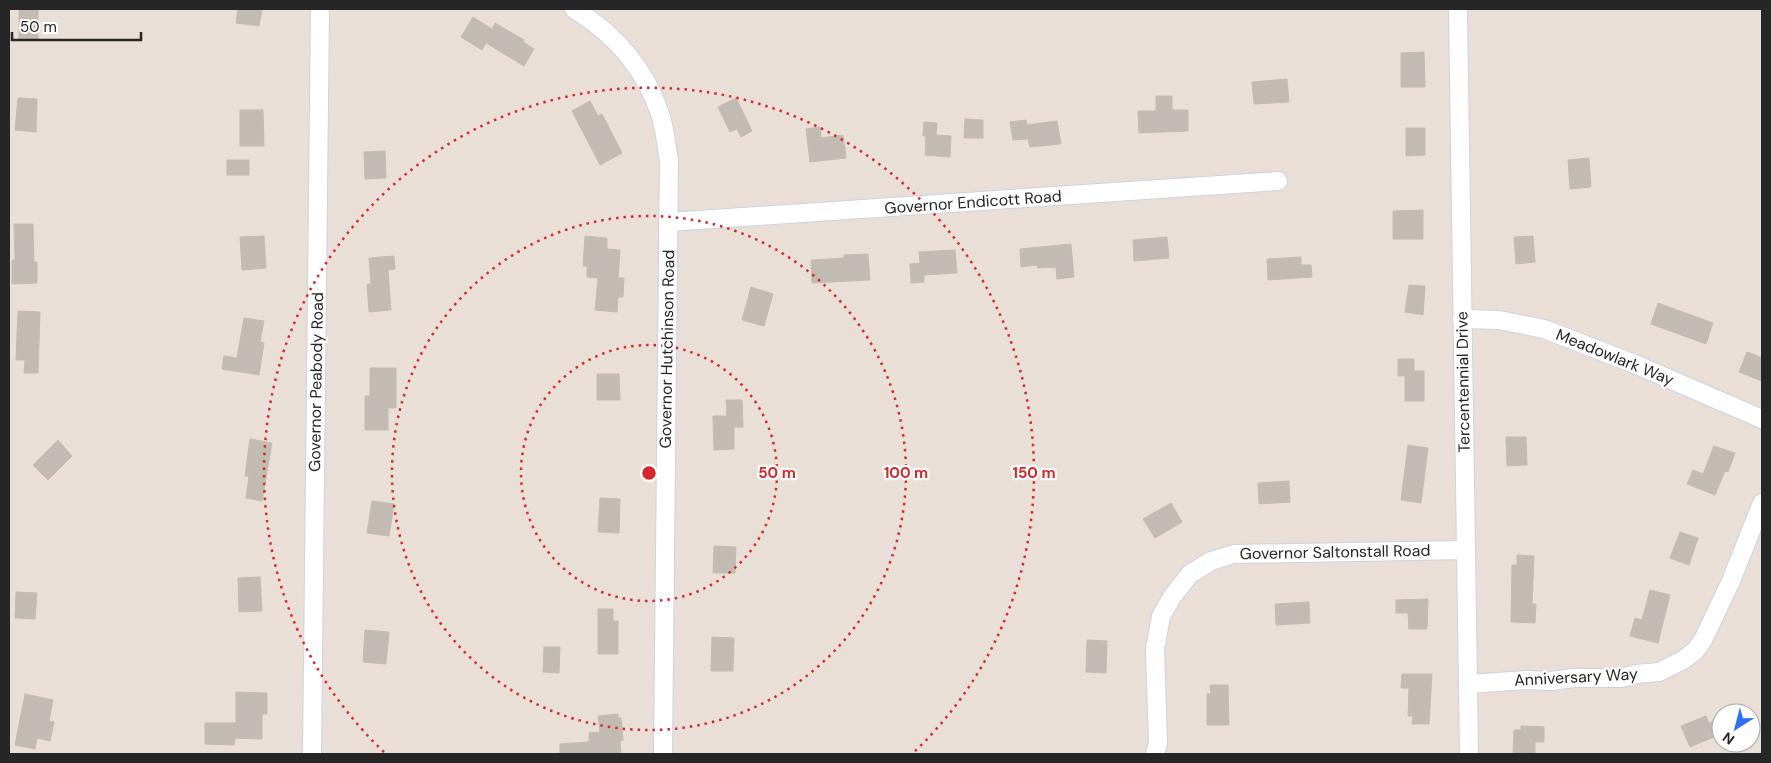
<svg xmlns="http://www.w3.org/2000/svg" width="1771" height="763" viewBox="0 0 1771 763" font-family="'DM Sans',sans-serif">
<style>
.building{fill:#c1bbb3;stroke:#c5bbb1}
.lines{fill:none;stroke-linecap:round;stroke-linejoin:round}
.minor-casing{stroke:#ccd3e1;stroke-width:20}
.minor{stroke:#fff;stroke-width:18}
.ring{fill:none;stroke:#d62828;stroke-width:2.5;stroke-dasharray:2.5 5}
.labels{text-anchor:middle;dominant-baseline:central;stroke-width:4.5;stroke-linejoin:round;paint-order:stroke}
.street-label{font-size:16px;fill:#262626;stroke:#fff}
.centre{fill:#d62828;stroke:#fff;stroke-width:2.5}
.ring-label{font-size:15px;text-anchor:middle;font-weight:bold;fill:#d62828;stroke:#fff;stroke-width:4.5;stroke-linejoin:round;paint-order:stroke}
</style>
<rect width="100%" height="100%" fill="#eadfd6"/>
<!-- building -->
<g class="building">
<rect x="19" y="9" width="19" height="31"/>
<polygon points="238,9 262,9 259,26 236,23"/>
<polygon points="473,17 492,29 495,23 524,40 523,42 534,49 524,66 486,43 482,50 461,37"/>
<polygon points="1424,52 1425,87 1401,87 1401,53"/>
<polygon points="1287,79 1289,102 1254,104 1252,82"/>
<polygon points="1156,96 1172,96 1172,110 1188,110 1188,131 1139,133 1138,111 1156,111"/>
<polygon points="18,98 37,99 36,132 15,130"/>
<polygon points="736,98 752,131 741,137 737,129 730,132 718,107"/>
<polygon points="590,101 598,116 602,114 622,153 600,165 572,111"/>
<polygon points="240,110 263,110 264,146 240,146"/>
<polygon points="965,119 983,120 983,138 964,138"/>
<polygon points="1026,120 1027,125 1057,121 1061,144 1030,147 1028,139 1013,140 1010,122"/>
<polygon points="924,122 937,123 936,135 951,136 950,157 925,155 926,136 923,136"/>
<polygon points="820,127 821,138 843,135 846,158 810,162 806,129"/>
<polygon points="1406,128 1425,128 1425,155 1406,156"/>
<polygon points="385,151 386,178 365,179 364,152"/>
<polygon points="1589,158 1591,187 1570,189 1568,160"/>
<rect x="227" y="160" width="22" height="15"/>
<polygon points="1423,210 1423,239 1393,239 1393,211"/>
<polygon points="14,224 33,224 34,262 37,262 37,283 12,284 12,260 15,260"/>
<polygon points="264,236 266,268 242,270 240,237"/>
<polygon points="585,236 607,238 607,249 620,250 618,278 624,278 623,297 618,297 617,312 595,310 598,278 587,277 587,266 583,266"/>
<polygon points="1533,236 1535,262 1516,264 1514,237"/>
<polygon points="1167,237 1169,258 1134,261 1133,240"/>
<polygon points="1071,244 1074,277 1057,279 1056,267 1038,268 1037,265 1021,267 1020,249"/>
<polygon points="955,250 957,273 924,275 924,282 911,283 910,264 920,263 919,252"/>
<polygon points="868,254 870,280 812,283 811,260 844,258 844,255"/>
<polygon points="394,256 395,269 388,270 391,310 369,312 367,284 371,284 369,258"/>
<polygon points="1301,257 1301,265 1311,265 1312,277 1268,280 1267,259"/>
<polygon points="1409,285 1425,286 1423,315 1405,312"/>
<polygon points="751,287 773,294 764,326 742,320"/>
<polygon points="1658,303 1713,323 1706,344 1651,324"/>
<polygon points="18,311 40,312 38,373 24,373 25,360 16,360"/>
<polygon points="244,318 264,321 260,342 264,343 259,375 222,369 224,356 237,358"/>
<polygon points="1747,352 1762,358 1762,381 1739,372"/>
<polygon points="1398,359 1414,359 1414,371 1424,371 1424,401 1405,401 1405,376 1398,376"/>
<polygon points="370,368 396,368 396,408 388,408 388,430 365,430 365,396 370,396"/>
<polygon points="597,374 619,374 620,400 597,400"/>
<polygon points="726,400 742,400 743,427 734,427 734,449 714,450 713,416 727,416"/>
<polygon points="1506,437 1526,437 1527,465 1507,466"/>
<polygon points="250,439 272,443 262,501 246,498 249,476 245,476"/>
<polygon points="58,440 72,456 48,480 33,465"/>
<polygon points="1408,445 1428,448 1421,503 1401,500"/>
<polygon points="1714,446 1735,453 1728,472 1725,471 1715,495 1687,484 1693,470 1703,474"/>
<polygon points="1289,481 1290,502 1259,504 1258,483"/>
<polygon points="600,498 620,499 619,533 598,532"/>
<polygon points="372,501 394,504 389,536 367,533"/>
<polygon points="1171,503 1182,522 1155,538 1143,519"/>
<polygon points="1680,532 1698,538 1689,565 1670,558"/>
<polygon points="714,546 736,547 735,573 713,573"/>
<polygon points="1517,555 1534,556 1532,604 1536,604 1535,623 1511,622 1512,565 1517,565"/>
<polygon points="260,577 262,611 239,612 238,578"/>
<polygon points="1650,590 1670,595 1658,643 1630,636 1635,618 1642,620"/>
<polygon points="16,592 37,593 35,619 15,618"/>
<polygon points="1428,599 1427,629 1409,629 1408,613 1396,613 1396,600"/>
<polygon points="1309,602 1310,623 1276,625 1275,604"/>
<polygon points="598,609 613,609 613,621 618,621 618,654 598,654"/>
<polygon points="365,630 389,632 386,664 363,662"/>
<polygon points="712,637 734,638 733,671 711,671"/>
<polygon points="1087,640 1107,641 1106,673 1086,672"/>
<polygon points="544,647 560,647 559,673 543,672"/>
<polygon points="1402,674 1432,674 1429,724 1412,724 1413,716 1408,716 1409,688 1401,688"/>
<polygon points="1210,685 1228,685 1229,725 1207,725 1207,694 1211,694"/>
<polygon points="236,692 267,693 267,714 262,714 262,739 235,738 234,745 205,744 205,723 236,723"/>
<polygon points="25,694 53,700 49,721 54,722 50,741 37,738 35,749 15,745"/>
<polygon points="618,714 618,718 621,718 623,740 620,741 621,754 560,754 560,744 589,742 589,733 600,732 598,716"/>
<polygon points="1706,716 1709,723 1721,718 1721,734 1690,747 1681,726"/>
<polygon points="1521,726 1544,727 1544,742 1535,742 1535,754 1513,754 1514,730 1521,730"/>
</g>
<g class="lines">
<defs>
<g id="minor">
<path d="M574,9C615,34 645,68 660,114C665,128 666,145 669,160L663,754"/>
<polyline points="1458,9 1469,754"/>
<polyline points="668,222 1278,181"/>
<polyline points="1462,319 1499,320 1544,329 1637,365 1762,419"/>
<polyline points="1468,684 1527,680 1551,681 1574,678 1621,678 1636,674 1659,672 1683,660 1695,651 1703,640 1731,581 1762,503"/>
<polyline points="312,754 320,9"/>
<polyline points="1155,754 1158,744 1155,649 1161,616 1172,597 1190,574 1211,561 1234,554 1466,550"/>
</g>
</defs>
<!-- minor casing -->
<use href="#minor" class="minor-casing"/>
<!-- minor -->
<use href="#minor" class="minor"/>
</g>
<!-- distance rings -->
<g class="ring">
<circle cx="649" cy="473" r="128"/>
<circle cx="649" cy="473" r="257"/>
<path d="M384 752A385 385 0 1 1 914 752"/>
</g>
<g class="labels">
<!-- street labels -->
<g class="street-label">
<text transform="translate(973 202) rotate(-4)">Governor Endicott Road</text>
<text transform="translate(667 349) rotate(-89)">Governor Hutchinson Road</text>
<text transform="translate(1615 357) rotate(22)">Meadowlark Way</text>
<text transform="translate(316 382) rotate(-89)">Governor Peabody Road</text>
<text transform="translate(1463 382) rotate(-91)">Tercentennial Drive</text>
<text transform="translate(1335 552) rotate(-1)">Governor Saltonstall Road</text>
<text transform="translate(1576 677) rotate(-3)">Anniversary Way</text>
</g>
</g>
<circle cx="649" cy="473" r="8" class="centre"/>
<g class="ring-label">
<text x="777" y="478">50 m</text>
<text x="906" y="478">100 m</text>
<text x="1034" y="478">150 m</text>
</g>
<!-- border -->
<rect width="1771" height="763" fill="none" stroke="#262626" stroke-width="20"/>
<!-- north arrow -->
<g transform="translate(1736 728) rotate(216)"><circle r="24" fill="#ffffff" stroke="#a8a8a8"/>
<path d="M0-4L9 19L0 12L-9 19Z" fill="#2f71ff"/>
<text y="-8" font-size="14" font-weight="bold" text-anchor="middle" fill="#262626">N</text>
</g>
<!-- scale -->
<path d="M12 32v8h129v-8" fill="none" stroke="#262626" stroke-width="2.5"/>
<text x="20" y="32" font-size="15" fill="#262626" stroke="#ffffff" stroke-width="4" paint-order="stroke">50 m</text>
</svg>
